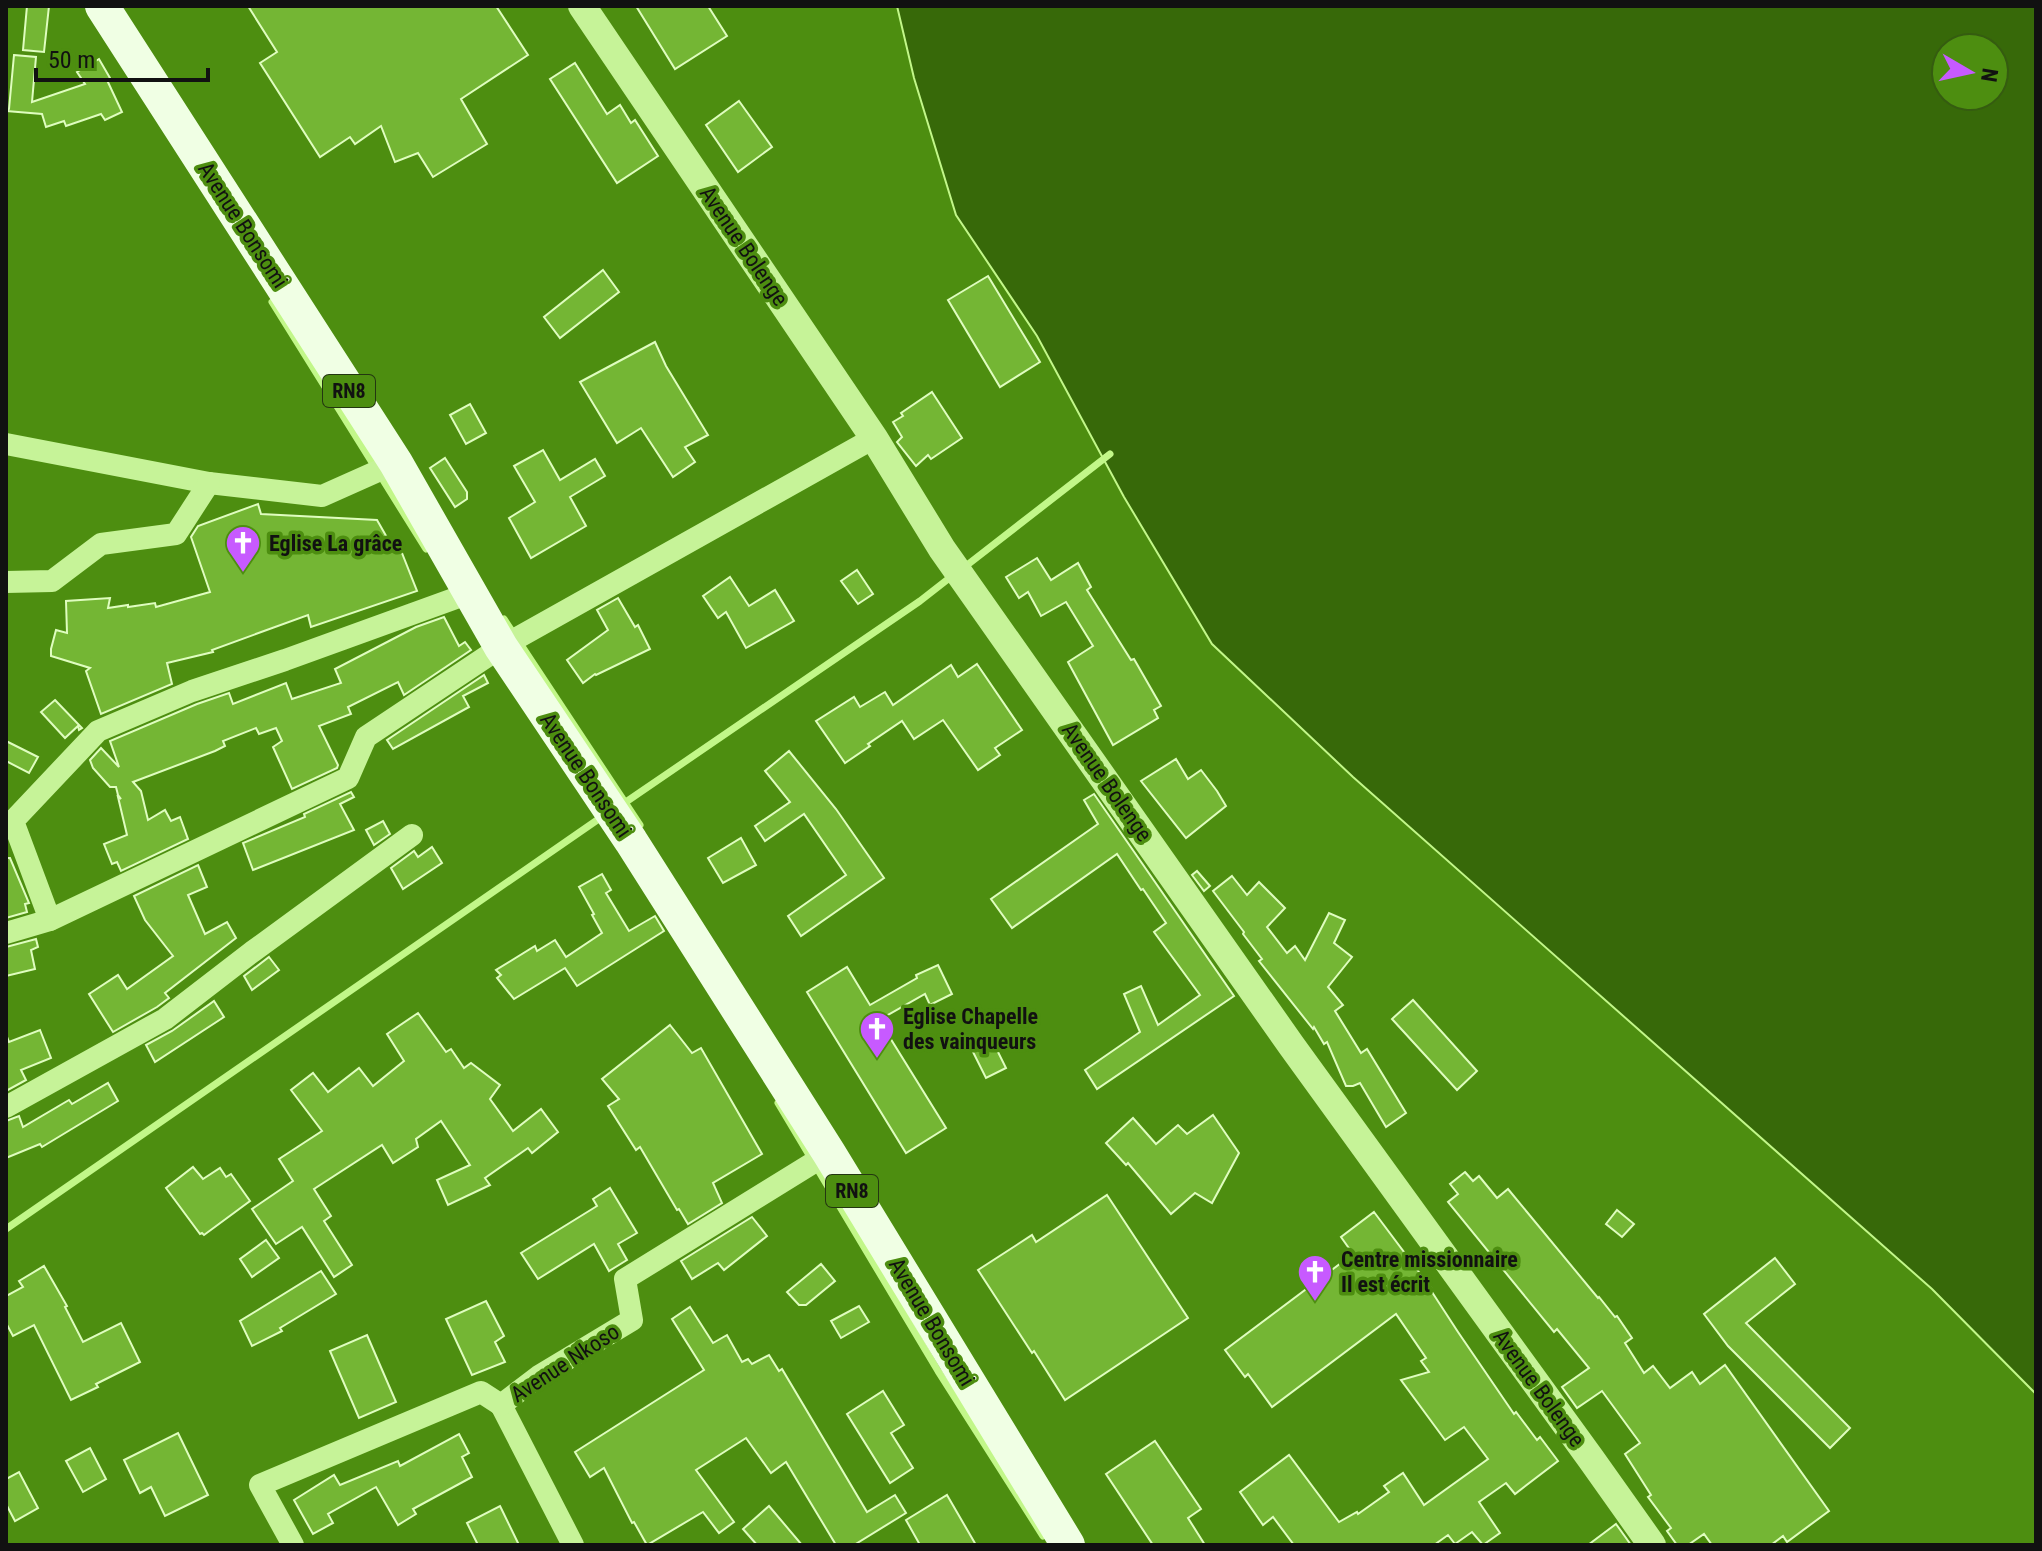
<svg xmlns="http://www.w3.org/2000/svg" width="2042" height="1551" viewBox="0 0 2042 1551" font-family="'Roboto Condensed',sans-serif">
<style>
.water{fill:#376909;stroke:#c2f789;stroke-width:2;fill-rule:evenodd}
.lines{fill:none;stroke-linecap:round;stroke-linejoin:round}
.stream{stroke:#c2f789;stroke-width:7}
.building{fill:#74b634;stroke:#dffdbf;stroke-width:2}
.minor{stroke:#c6f398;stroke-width:22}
.tertiary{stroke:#c6f398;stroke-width:28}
.primary{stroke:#f0ffe4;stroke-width:34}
.labels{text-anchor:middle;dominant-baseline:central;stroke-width:7;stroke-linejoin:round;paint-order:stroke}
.shield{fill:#4d8e10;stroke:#233611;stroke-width:2}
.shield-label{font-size:20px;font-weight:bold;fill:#111}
.street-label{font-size:22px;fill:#111;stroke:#4d8e10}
.poi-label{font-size:22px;font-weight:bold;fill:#111;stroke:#4d8e10;text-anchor:start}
</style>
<rect width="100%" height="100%" fill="#4d8e10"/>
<!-- water -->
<path class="water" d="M897,6H2036V1394L1932,1289L1353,777L1212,644L1124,497L1037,336L956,215L914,78ZM1946,48H1994V96H1946Z"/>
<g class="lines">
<!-- stream -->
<g class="stream">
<polyline points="272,302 426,549"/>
<polyline points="962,569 1110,454"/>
<polyline points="504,619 640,825"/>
<polyline points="620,806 920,601 952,576"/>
<polyline points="778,1103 938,1371 1043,1536"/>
<polyline points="6,1229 603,816"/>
</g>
</g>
<!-- building -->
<g class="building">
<polygon points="27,6 49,6 44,52 23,50"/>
<polygon points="248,6 496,6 528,55 461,99 487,144 433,177 418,153 395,162 381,126 355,144 350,137 320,157 260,63 277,52"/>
<polygon points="636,6 708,6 727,36 675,69"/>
<polygon points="14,55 36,57 32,102 85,84 77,72 99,59 110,78 107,80 122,112 105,120 101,114 66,126 64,121 46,127 42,114 6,111 9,109"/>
<polygon points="575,63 607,114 620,105 631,123 635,120 658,156 617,183 550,79"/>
<polygon points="739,101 772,147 738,172 706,125"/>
<polygon points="603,270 619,292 560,338 544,317"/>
<polygon points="988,276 1040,362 1000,387 948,300"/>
<polygon points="655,342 666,366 708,435 685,447 695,462 673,477 641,428 617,443 580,382"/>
<polygon points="932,392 962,438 931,459 928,455 916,466 897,442 902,437 893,422 903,416 901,413"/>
<polygon points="470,404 486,433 466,444 450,415"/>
<polygon points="543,450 560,480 595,459 605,476 570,497 586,526 531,558 509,518 535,502 514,466"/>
<polygon points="445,458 467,492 467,499 455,507 430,468"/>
<polygon points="258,504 261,514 377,520 389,541 396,538 417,591 311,627 308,615 212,650 213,652 167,663 172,684 101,714 86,671 90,668 51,656 51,649 56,630 67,633 66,601 110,598 108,608 128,605 128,607 155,603 156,607 210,592 191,537 198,526"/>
<polygon points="1037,558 1051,580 1078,563 1091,587 1087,590 1131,660 1134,659 1161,706 1154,710 1158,718 1113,745 1068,662 1093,646 1066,602 1041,616 1028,592 1019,598 1006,577"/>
<polygon points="857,570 873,594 858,604 841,581"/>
<polygon points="730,577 749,606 775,590 794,621 746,648 726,612 718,618 703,596"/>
<polygon points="618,598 635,627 638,625 650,649 596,675 595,674 583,683 567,660 608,630 597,610"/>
<polygon points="444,617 459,646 465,642 471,650 404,695 398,682 348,707 351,714 319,726 338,765 337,768 292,789 273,747 282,741 276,728 259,734 256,728 223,741 225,746 215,751 133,782 141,791 148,820 165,810 171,821 180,817 188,839 121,871 117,862 112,864 104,844 127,835 118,797 121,799 118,795 116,787 110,787 93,768 90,760 101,748 119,767 110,741 197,704 229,693 233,704 286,683 292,699 341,683 335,669 416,627"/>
<polygon points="977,664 1022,730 995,748 1000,755 978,770 943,720 914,739 902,721 868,744 870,746 845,763 816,721 854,697 860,707 885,692 893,705 951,665 958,677"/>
<polygon points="484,675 488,683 463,696 469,707 393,749 387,740"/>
<polygon points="55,700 82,728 79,730 78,726 65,738 41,712"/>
<polygon points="6,741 38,757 29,773 6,761"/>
<polygon points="789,751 836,809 884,878 801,936 788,916 846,875 804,814 765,841 755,826 790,802 765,771"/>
<polygon points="1176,759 1188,779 1201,770 1217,791 1226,806 1186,838 1141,781"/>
<polygon points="351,792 354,797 340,804 354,830 253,870 243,843 305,817 304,814"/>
<polygon points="1094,794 1234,996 1097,1089 1085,1070 1140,1032 1124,994 1141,986 1158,1025 1200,995 1154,932 1166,923 1143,889 1141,890 1117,854 1012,928 991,899 1098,824 1084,800"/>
<polygon points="383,821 390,834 374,845 366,830"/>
<polygon points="741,838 756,865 723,883 708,858"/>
<polygon points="432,847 442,863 403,889 391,868 414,851 418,857"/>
<polygon points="6,858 10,858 29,903 25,904 27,912 6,918"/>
<polygon points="198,865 207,887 188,895 205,934 227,922 236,938 165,993 169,998 157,1007 113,1032 89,994 118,975 127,989 173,956 145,920 134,896"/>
<polygon points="1197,871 1210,886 1204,891 1192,875"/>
<polygon points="602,874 611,890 606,893 629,931 655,916 664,931 577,986 565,968 514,999 497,978 501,975 496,970 535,946 537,951 555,940 566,957 602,933 592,915 594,914 579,887"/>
<polygon points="1232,876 1247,895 1259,882 1285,908 1267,927 1287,953 1295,946 1305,960 1329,913 1345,920 1334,943 1352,957 1328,987 1343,1005 1335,1011 1361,1053 1367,1049 1406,1113 1386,1127 1360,1083 1353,1086 1346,1086 1327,1042 1324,1044 1314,1027 1313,1029 1259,961 1262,959 1243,934 1244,932 1213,891"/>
<polygon points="36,939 38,947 31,950 35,969 6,976 6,947"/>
<polygon points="269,957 279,970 252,990 244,976"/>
<polygon points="938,965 952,994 930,1005 925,994 879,1020 946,1128 906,1153 807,992 847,967 870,1005 917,978 916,975"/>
<polygon points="1413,1000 1477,1071 1457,1090 1392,1019"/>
<polygon points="214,1001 224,1017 155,1062 146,1045 172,1031"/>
<polygon points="418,1013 446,1052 451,1049 464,1068 471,1063 500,1085 490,1099 513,1131 541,1109 558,1132 532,1153 528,1148 485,1178 490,1185 448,1205 437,1180 470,1165 441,1121 416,1139 418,1147 393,1163 382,1145 314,1189 331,1216 324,1221 352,1265 334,1277 302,1227 276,1244 252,1209 293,1181 279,1159 322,1131 291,1090 313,1073 328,1092 359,1068 373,1086 404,1061 387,1034"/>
<polygon points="670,1025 692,1053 701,1048 762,1154 713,1183 722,1203 688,1224 679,1209 677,1210 640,1147 636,1150 608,1106 619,1099 602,1079"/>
<polygon points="40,1030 51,1058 21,1070 26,1080 6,1091 6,1034 9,1042"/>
<polygon points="992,1040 1006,1068 986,1078 972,1050"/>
<polygon points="108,1083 118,1101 42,1147 40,1144 6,1158 6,1121 19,1116 23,1127 69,1100 72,1104"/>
<polygon points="1213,1115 1239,1153 1212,1203 1195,1193 1171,1214 1128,1163 1126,1165 1106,1143 1133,1118 1156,1144 1178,1125 1187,1134"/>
<polygon points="193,1167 203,1179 220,1168 226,1177 231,1174 250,1201 204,1235 202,1233 200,1234 166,1188"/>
<polygon points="1465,1172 1473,1181 1479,1176 1497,1198 1508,1189 1598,1298 1599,1297 1615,1317 1617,1316 1632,1338 1625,1343 1644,1373 1653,1366 1670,1388 1692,1372 1700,1384 1725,1365 1829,1511 1787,1542 1783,1536 1771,1545 1712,1545 1704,1534 1688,1545 1677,1545 1667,1531 1671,1528 1648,1497 1651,1495 1625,1454 1640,1443 1602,1391 1577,1408 1562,1387 1589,1368 1557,1329 1554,1332 1448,1202 1458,1194 1450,1184"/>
<polygon points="610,1188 637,1233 618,1244 627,1260 609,1271 594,1244 538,1279 521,1253 597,1206 593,1199"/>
<polygon points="1107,1195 1188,1318 1065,1400 1034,1351 1032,1353 978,1270 1032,1235 1036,1242"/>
<polygon points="1617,1210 1634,1224 1622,1237 1606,1224"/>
<polygon points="1374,1212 1431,1288 1430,1289 1458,1332 1514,1414 1516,1412 1537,1440 1540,1437 1558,1461 1515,1494 1506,1483 1479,1502 1500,1533 1483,1545 1472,1532 1455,1544 1448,1535 1434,1545 1294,1545 1273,1517 1263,1525 1240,1492 1289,1455 1339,1522 1357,1512 1358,1514 1389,1492 1384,1486 1403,1473 1424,1505 1488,1459 1464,1427 1445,1440 1401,1380 1429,1372 1421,1361 1426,1358 1396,1314 1272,1407 1248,1374 1245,1377 1225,1350 1353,1254 1341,1237"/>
<polygon points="752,1217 767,1236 724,1270 718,1263 692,1279 681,1261"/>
<polygon points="266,1240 279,1258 252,1277 240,1259"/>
<polygon points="1775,1258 1795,1284 1746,1323 1850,1428 1830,1448 1728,1346 1704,1314"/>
<polygon points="821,1264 835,1281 806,1305 799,1305 787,1292"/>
<polygon points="44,1266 67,1306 65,1307 83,1342 121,1323 140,1362 96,1384 98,1387 71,1400 34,1325 13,1336 6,1323 6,1296 23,1287 19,1281"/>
<polygon points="321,1271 336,1294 280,1328 282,1331 252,1346 240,1321"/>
<polygon points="486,1301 504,1336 495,1342 505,1362 472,1375 446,1319"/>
<polygon points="859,1306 869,1322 841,1338 831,1321"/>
<polygon points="690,1307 713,1343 727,1335 742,1362 748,1359 752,1364 769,1355 779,1371 782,1369 867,1512 895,1495 906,1513 854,1545 836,1545 786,1462 771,1473 746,1438 696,1470 734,1522 719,1533 703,1512 647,1545 634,1522 632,1523 604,1468 590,1477 575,1452 704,1370 672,1319"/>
<polygon points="367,1335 396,1402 359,1418 330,1351"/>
<polygon points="883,1391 904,1425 891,1433 913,1468 890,1483 847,1414"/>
<polygon points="178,1433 208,1495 165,1516 151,1487 140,1493 124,1460"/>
<polygon points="459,1434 469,1453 462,1457 472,1477 413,1509 416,1514 398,1525 376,1487 328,1514 333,1523 313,1534 294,1500 334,1475 340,1485 398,1461 400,1466"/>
<polygon points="1155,1441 1201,1509 1188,1518 1205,1545 1153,1545 1106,1474"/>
<polygon points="90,1448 106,1479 83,1492 66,1461"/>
<polygon points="19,1472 38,1508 15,1521 6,1504 6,1479"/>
<polygon points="947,1495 976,1545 920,1545 906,1520"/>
<polygon points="500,1506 519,1545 478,1545 467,1523"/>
<polygon points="769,1506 802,1545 757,1545 743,1529"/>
<polygon points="1616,1524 1631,1545 1588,1545"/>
</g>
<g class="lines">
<!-- minor -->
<g class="minor">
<polyline points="6,444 209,483 322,496 396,463"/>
<polyline points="6,582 52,581 101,544 176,534 209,483"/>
<polyline points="50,920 13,821 98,731 192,691 285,660 470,593"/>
<polyline points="6,933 50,920 348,778 366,737 501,647 874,438"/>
<polyline points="6,1107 165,1019 252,952 412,835"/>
<polyline points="501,1405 539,1376 632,1320 625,1279 829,1153"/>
<polyline points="501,1405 573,1545"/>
<polyline points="293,1545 260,1485 481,1392 501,1405"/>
</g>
<!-- tertiary -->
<polyline class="tertiary" points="582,6 874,438 942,549 1291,1045 1591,1459 1652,1545"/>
<!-- primary -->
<polyline class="primary" points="102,6 396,463 501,647 631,841 829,1153 1068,1545"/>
</g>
<!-- icons -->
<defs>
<symbol id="church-pin" viewBox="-11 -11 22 30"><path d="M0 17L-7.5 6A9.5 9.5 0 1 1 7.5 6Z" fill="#c75aff" stroke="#4d8e10"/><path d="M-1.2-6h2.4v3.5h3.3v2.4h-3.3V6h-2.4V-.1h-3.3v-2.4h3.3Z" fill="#fff"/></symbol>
</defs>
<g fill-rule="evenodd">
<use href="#church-pin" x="223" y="523" width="40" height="54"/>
<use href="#church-pin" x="857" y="1009" width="40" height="54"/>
<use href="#church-pin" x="1295" y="1252" width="40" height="54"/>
</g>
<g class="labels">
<!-- shield labels -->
<g class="shield">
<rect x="323" y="375" width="52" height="32" rx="6"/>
<rect x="826" y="1175" width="52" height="32" rx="6"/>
</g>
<g class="shield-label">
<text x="349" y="391">RN8</text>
<text x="852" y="1191">RN8</text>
</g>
<!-- street labels -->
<g class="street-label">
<text transform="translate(243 225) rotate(57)">Avenue Bonsomi</text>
<text transform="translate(744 246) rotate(56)">Avenue Bolenge</text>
<text transform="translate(586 775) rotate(56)">Avenue Bonsomi</text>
<text transform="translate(1107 782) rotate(55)">Avenue Bolenge</text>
<text transform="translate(932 1322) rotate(59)">Avenue Bonsomi</text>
<text transform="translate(565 1363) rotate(-33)">Avenue Nkoso</text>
<text transform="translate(1539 1388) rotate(54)">Avenue Bolenge</text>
</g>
<!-- poi labels -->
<g class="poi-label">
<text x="269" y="543">Eglise La grâce</text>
<text x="903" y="1016">Eglise Chapelle<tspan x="903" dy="25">des vainqueurs</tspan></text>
<text x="1341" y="1259">Centre missionnaire<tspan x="1341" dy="25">Il est écrit</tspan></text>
</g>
</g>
<!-- border -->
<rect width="2042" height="1551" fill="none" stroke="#111111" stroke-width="16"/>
<!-- north arrow -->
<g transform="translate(1970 72) rotate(99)"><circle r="38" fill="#4d8e10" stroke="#355c10" stroke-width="2"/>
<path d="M0-6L14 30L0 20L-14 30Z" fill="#c75aff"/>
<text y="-12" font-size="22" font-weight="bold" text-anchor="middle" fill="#111111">N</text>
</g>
<!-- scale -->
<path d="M36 68v12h172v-12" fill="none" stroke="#111111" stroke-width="4"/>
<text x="48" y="68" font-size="24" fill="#111111" stroke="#4d8e10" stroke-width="6" paint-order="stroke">50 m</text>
</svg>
